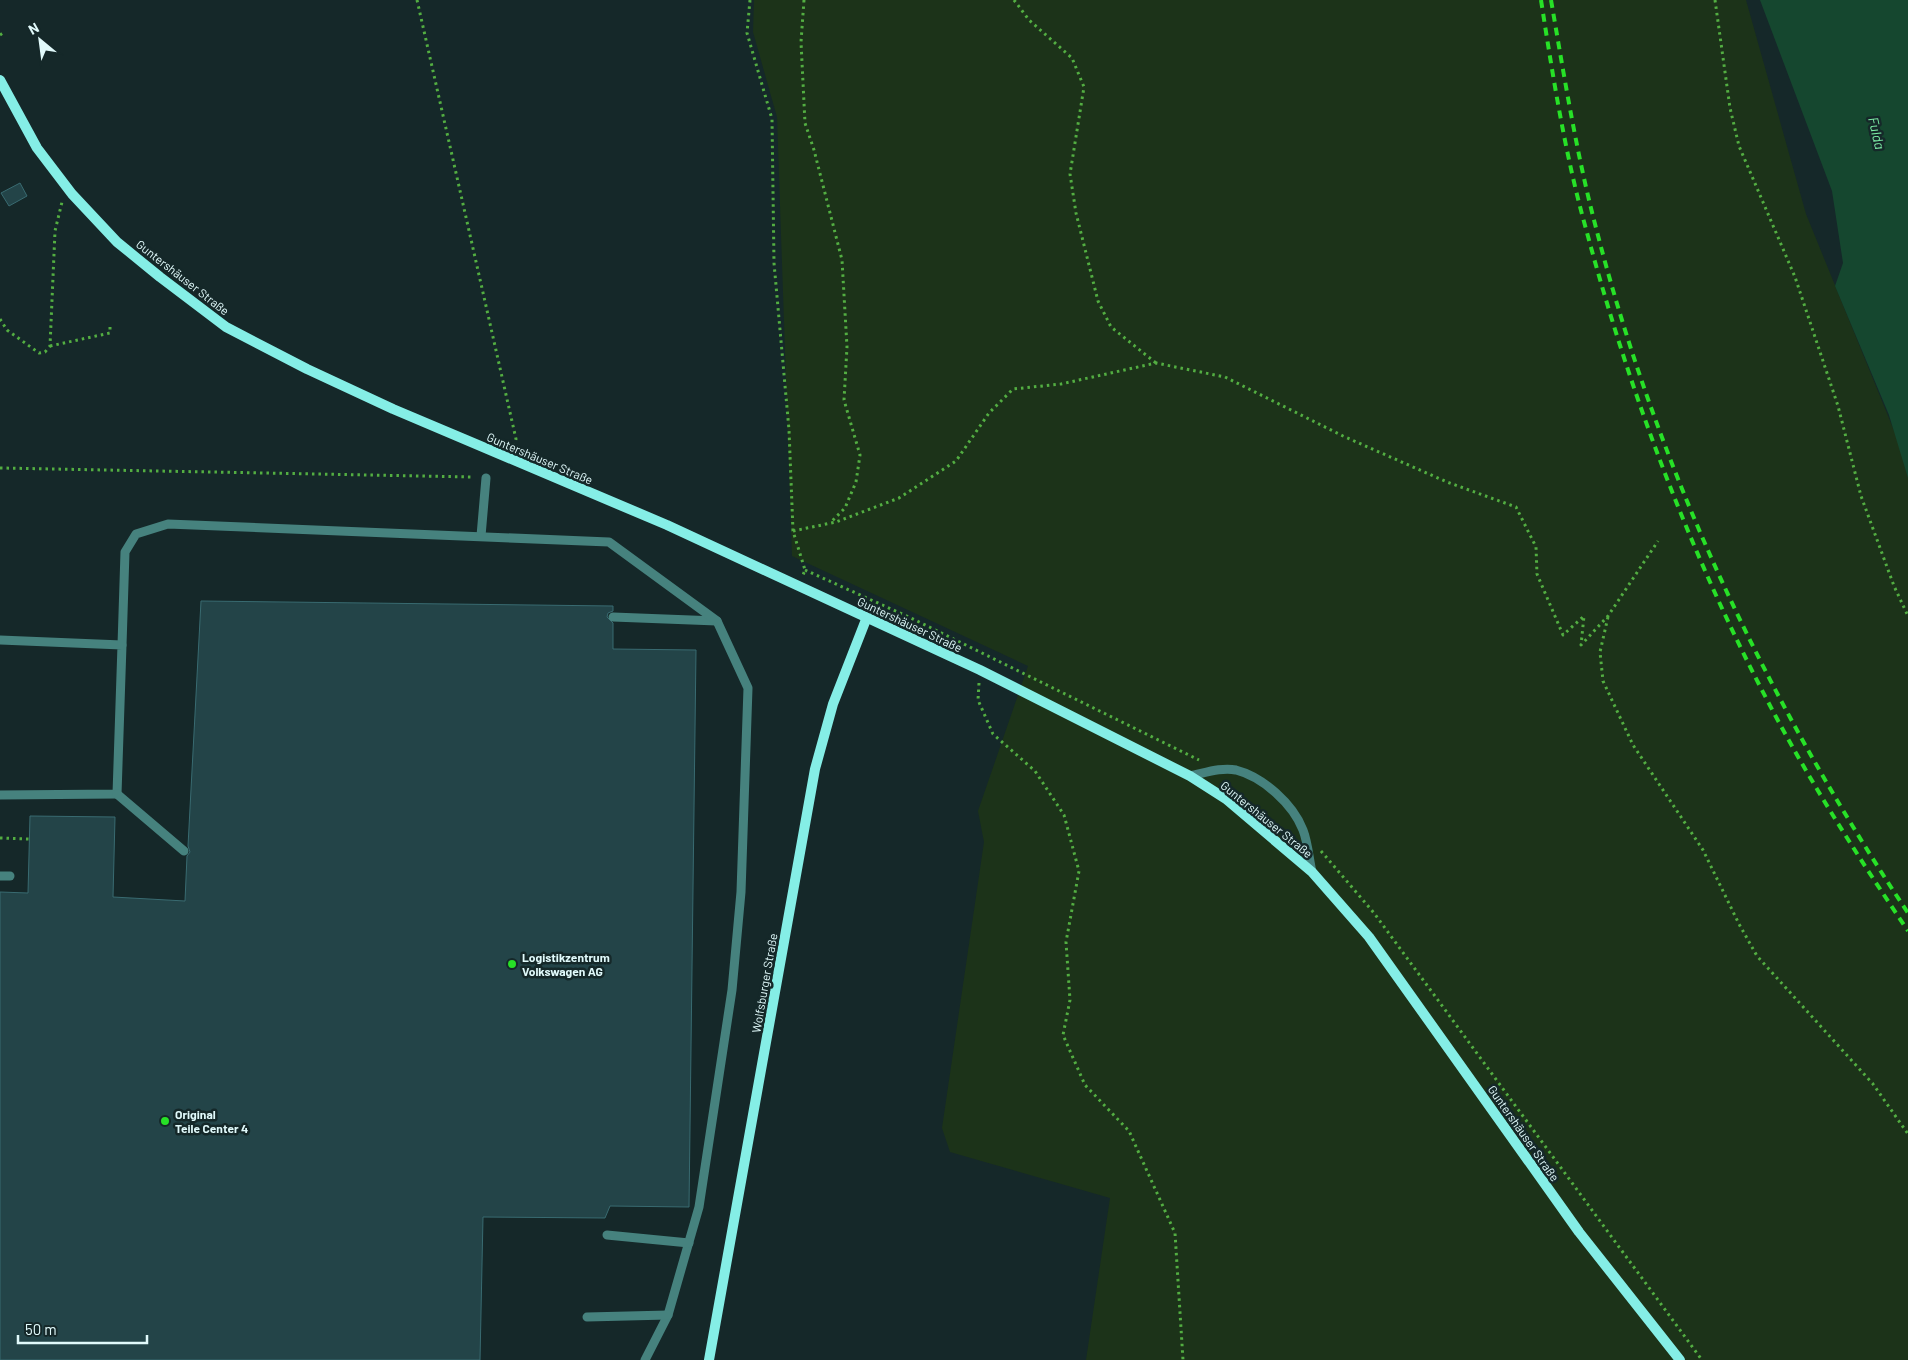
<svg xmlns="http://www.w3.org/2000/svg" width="1908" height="1360" viewBox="0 0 1908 1360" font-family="Barlow,sans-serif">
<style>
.green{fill:#1c3319}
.water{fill:#15472f}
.building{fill:#234448;stroke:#396b71}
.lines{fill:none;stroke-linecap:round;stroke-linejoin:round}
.path{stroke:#53ae42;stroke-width:3;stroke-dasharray:2.5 4;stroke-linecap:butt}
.lane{stroke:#46827e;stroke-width:9}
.secondary{stroke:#85eee6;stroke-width:10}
.rail{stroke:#27e127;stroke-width:4;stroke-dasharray:8 6;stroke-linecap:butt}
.poi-dot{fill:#27e127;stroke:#152829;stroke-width:2}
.labels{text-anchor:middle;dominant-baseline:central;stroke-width:5;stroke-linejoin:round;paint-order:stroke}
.street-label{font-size:12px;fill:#e1fafb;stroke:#152829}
.poi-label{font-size:12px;font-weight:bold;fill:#e1fafb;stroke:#152829;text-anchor:start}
.water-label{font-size:14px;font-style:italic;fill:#7deda6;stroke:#152829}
</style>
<rect width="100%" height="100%" fill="#152829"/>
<!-- green -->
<polygon class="green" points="754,0 1746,0 1806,214 1908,465 1908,1360 1086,1360 1110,1198 950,1152 942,1128 984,842 978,811 1028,666 792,556 777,117 753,32"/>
<!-- water -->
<polygon class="water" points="1760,0 1908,0 1908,478 1889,415 1835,286 1843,263 1832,191"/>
<!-- building -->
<g class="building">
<polygon points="20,183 27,196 9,206 1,193"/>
<polygon points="201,601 613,606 613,611 608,613 607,617 613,623 613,649 696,650 689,1207 610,1206 605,1218 483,1217 480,1360 0,1360 0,892 28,893 30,816 115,817 113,897 185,901 187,856 190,852 188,846"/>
</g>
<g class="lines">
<!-- path -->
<g class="path">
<polyline points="417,0 516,439 514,446"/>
<polyline points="750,0 747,33 772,119 774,263 789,430 793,531 805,570 803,575"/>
<polyline points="804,0 801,42 805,123 814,150 842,260 847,347 844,400 860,455 856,482 845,508 830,523"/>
<polyline points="1014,0 1029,20 1072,58 1084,87 1070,174 1076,213 1098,301 1111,327 1156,363"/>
<polyline points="1715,0 1730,108 1739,146 1795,277 1838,406 1861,496 1894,586 1908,616"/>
<polyline points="0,35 3,33"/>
<polyline points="0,319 7,330 39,353 45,352 50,346 55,231 62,202"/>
<polyline points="50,346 110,333 110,327"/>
<polyline points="0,468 474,477"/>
<polyline points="793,531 836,522 899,498 956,461 989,413 1013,389 1061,384 1156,363 1225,377 1343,436 1447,482 1516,507 1536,547 1537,574 1563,635 1584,616 1581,645 1608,616 1658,541"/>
<polyline points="805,570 911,618 1199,760"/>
<polyline points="1608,617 1600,652 1603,681 1633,745 1703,850 1739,924 1757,956 1873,1084 1908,1134"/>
<polyline points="979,683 978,700 993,734 1035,771 1064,815 1079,871 1066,942 1070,1000 1063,1035 1085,1085 1129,1131 1175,1233 1183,1360"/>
<polyline points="0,838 29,839"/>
<polyline points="1321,851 1374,913 1702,1360"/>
</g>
<!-- lane -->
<g class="lane">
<polyline points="481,536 486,478"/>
<polyline points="613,617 717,621"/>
<polyline points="0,640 122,645 117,794 0,795"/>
<polyline points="122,645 125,552 136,534 168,524 609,542 717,621 748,688 741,892 732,990 699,1207 668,1315 645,1360"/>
<path d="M1190,776C1205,773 1221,767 1236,770C1263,777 1293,804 1303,830C1308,843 1309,859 1312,872"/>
<polyline points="117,794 184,851"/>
<polyline points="0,876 10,876"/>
<polyline points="607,1235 689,1243"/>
<polyline points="587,1317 668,1315"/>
</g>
<!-- secondary -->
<g class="secondary">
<polyline points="0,80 37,148 72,194 117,242 160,277 226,327 307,369 393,409 667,525 980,670 1190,776 1226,799 1312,872 1369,937 1579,1232 1680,1360"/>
<polyline points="709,1360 815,769 833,704 867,617"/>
</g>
<!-- rail -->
<g class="rail">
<path d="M1541,0C1553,77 1565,154 1586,229C1631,398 1693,561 1775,715C1815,790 1861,861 1908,931"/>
<path d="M1551,0C1564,75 1576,151 1595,224C1658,472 1767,701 1908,913"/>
</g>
</g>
<!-- markers -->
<g class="poi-dot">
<circle cx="512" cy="964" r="5"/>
<circle cx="165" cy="1121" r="5"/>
</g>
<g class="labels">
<!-- street labels -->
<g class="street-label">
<text transform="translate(183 277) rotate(38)">Guntershäuser Straße</text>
<text transform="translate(540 458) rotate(23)">Guntershäuser Straße</text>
<text transform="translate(910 624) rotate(25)">Guntershäuser Straße</text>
<text transform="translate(1267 819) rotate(39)">Guntershäuser Straße</text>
<text transform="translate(764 983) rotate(-80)">Wolfsburger Straße</text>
<text transform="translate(1524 1133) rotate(55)">Guntershäuser Straße</text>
</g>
<!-- poi labels -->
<g class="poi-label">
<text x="522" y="957">Logistikzentrum<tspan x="522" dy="14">Volkswagen AG</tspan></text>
<text x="175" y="1114">Original<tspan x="175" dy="14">Teile Center 4</tspan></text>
</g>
<!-- water labels -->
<g class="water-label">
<text transform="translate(1877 133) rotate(77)">Fulda</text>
</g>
</g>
<!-- north arrow -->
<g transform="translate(40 40) rotate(331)" stroke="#152829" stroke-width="4" paint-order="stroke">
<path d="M0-4L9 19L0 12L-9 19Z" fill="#e1fafb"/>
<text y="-8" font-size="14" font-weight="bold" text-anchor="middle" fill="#e1fafb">N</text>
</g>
<!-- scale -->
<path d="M18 1335v8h129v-8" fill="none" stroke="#e1fafb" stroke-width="2.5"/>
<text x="25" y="1335" font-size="15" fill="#e1fafb" stroke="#152829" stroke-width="4" paint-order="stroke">50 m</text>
</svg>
